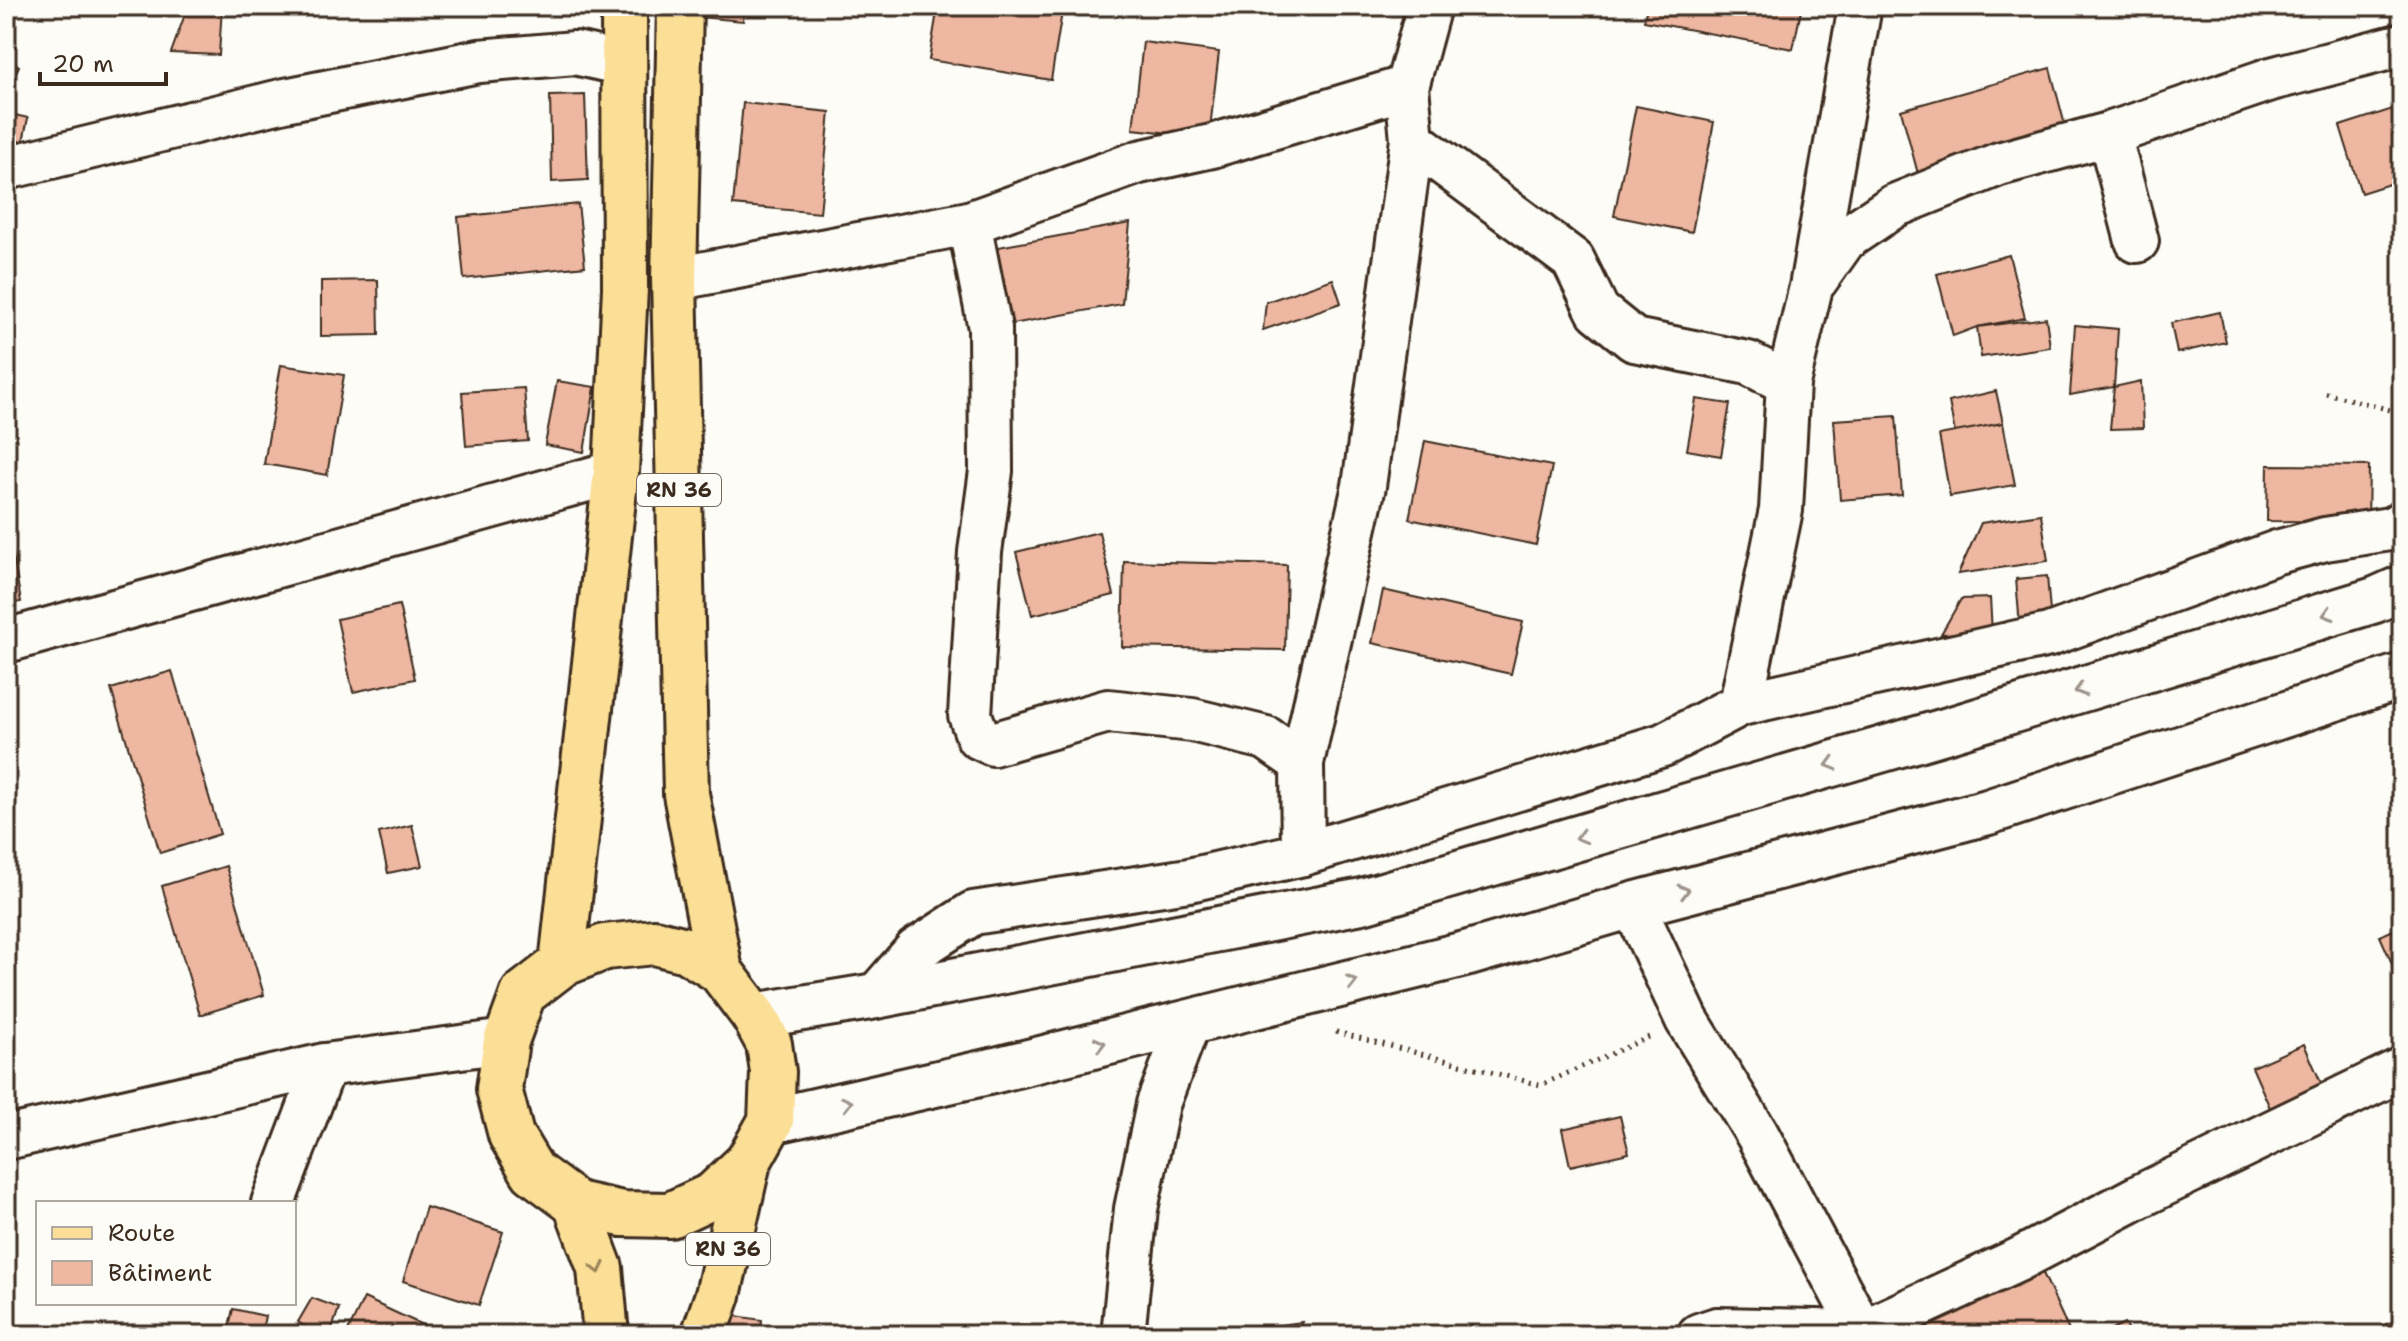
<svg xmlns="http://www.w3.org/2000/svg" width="2408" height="1341" viewBox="0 0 2408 1341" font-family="'Shantell Sans',sans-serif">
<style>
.building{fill:#edb7a1;stroke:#3b2a1e;stroke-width:2}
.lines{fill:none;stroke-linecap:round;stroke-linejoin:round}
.minor-casing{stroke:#3b2a1e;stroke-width:48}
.secondary-casing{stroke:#3b2a1e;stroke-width:50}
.primary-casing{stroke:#3b2a1e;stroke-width:50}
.path{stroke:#3b2a1e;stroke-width:5;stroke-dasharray:2 6;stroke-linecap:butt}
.minor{stroke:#fdfcf7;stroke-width:42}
.secondary{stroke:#fdfcf7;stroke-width:44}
.primary{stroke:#fbdf96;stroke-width:44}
.oneway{stroke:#9c938a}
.oneway2{stroke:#9b845a}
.labels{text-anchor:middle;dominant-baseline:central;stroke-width:7;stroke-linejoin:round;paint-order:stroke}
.shield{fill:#fdfcf7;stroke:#75695f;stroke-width:2}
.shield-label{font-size:20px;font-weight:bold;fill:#3b2a1e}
</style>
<rect width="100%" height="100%" fill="#fdfcf7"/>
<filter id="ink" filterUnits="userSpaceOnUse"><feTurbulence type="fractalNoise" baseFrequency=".0125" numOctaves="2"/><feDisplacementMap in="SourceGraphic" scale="16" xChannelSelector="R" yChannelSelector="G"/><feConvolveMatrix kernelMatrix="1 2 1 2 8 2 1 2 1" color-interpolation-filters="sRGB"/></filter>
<g filter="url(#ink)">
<!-- building -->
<g class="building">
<polygon points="188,6 222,6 219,55 171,53"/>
<polygon points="700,6 744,6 743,21 699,17"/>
<polygon points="938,6 1063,6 1051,80 929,60"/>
<polygon points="1647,6 1802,6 1793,49 1644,21"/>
<polygon points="1143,42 1219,52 1209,137 1133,129"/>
<polygon points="6,60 19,66 6,93"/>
<polygon points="2050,68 2067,133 1918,174 1901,110"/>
<polygon points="585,95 588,180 552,182 550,96"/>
<polygon points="743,103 830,112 820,213 733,205"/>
<polygon points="1636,106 1714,122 1692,232 1614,216"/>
<polygon points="2402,106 2402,180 2361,193 2340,126"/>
<polygon points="6,113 28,118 20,156 6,153"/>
<polygon points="578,204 585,266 464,279 458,217"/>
<polygon points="1130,223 1122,304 991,328 977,251"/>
<polygon points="2009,255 2025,318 1977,327 1953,336 1937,274"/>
<polygon points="1333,279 1341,303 1263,330 1266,302"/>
<polygon points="378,280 379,335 321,336 321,281"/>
<polygon points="2220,312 2226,342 2177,353 2171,323"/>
<polygon points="2046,318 2050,347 1981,357 1977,327"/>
<polygon points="2075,325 2118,329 2114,387 2070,395"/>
<polygon points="281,365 344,375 327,475 264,464"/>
<polygon points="557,381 595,387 584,452 545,445"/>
<polygon points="2141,381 2143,428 2110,429 2114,387"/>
<polygon points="524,388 528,441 466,446 462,392"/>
<polygon points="1996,391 2003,423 1955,433 1949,402"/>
<polygon points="1696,399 1730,404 1721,456 1687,450"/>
<polygon points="1896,416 1902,495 1840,500 1834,420"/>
<polygon points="2003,423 2015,485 1950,496 1939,435"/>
<polygon points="1425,441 1552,466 1536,545 1409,519"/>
<polygon points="2268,465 2369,466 2368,522 2267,521"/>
<polygon points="6,514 21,602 6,604"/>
<polygon points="2041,514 2048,561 1958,574 1981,523"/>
<polygon points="1099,532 1114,595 1032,615 1016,552"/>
<polygon points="1124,561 1287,565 1285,650 1122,647"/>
<polygon points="2047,576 2051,624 2020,627 2016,579"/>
<polygon points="1383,590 1523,622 1511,674 1372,643"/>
<polygon points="1990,598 1992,632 1941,634 1961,599"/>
<polygon points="399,605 415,679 353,692 337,619"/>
<polygon points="172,671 220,834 160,853 111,689"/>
<polygon points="412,825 422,866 388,873 379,833"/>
<polygon points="226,866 264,995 200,1015 162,886"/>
<polygon points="2402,926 2402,984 2401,984 2380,936"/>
<polygon points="2304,1044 2322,1085 2270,1108 2252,1067"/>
<polygon points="1620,1116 1629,1153 1570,1166 1562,1129"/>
<polygon points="426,1207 503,1232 479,1305 403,1281"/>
<polygon points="2042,1271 2071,1335 1913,1335 1911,1331"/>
<polygon points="312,1298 339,1308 330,1335 319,1335 298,1322"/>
<polygon points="364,1298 444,1335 358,1335 348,1331"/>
<polygon points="233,1309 265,1316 261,1335 227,1335"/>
<polygon points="729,1315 762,1320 760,1335 725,1335"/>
<polygon points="2402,1318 2402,1335 2384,1335 2381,1326"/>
<polygon points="1302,1322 1299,1335 1210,1335"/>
<polygon points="2124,1323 2130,1335 2099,1335"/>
</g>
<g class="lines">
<defs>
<g id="minor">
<polyline points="2109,134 2137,241"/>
<polyline points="1412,140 1573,260 1598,311 1634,340 1748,363 1788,383"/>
<polyline points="6,168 285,100 479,61 575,53 624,64"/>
<polyline points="969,223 990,328 991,471 980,552 970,715 978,737 993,744 1108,711 1192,720 1266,738 1302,763"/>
<polyline points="674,279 969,223 1139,162 1212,146 1407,87"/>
<polyline points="1816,280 1845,239 1894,206 1999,164 2109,134 2271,79 2402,45"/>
<polyline points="6,641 616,472"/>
<polyline points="1741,704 1781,510 1788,383 1811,287 1860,6"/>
<polyline points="1303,854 1302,763 1364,486 1412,140 1407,87 1429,6"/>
<polyline points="1633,905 1687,1020 1757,1134 1864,1335"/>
<polyline points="876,996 916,950 973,913 1189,880 1303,854 1663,745 1741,704 2049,635 2277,552 2325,539 2390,529 2402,523"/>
<polyline points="6,1138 325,1065 506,1041"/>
<polyline points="273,1203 325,1065"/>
<polyline points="1123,1335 1136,1209 1158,1104 1189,1022"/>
<polyline points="1699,1335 1717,1329 1862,1332 2018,1260 2140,1196 2402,1069"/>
</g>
<g id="secondary">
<polyline points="754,1016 876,996 1362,901 1945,731 2375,600 2402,588"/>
<polyline points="771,1121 992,1071 1469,953 1633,905 1988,812 2402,676"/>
</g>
<g id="primary">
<polyline points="680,6 674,279 686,794 720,971"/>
<polygon points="654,942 686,950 720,971 754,1016 769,1044 773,1072 771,1121 748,1162 713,1195 670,1215 622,1214 576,1204 533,1172 511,1135 499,1089 506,1041 523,994 562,964 605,947"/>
<polyline points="562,964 616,472 625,288 624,6"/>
<polyline points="576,1204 600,1268 606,1335"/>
<polyline points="704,1335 718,1295 748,1162"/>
</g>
</defs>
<!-- minor casing -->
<use href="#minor" class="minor-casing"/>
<!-- secondary casing -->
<use href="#secondary" class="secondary-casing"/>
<!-- primary casing -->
<use href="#primary" class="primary-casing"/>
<!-- path -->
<g class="path">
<polyline points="2326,393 2402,413"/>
<polyline points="1336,1032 1541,1085 1649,1037"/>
</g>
<!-- minor -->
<use href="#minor" class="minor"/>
<!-- secondary -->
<use href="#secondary" class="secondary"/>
<!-- primary -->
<use href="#primary" class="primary"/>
</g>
<!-- one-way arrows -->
<defs><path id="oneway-chevron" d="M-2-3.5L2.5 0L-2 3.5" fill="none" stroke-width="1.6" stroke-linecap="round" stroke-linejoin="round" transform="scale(2)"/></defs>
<g class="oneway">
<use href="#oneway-chevron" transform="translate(2328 614) rotate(163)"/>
<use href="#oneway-chevron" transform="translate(2080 690) rotate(163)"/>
<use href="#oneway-chevron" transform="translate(1831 764) rotate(164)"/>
<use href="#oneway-chevron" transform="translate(1581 837) rotate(164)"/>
<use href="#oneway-chevron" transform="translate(1684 891) rotate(-15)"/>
<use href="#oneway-chevron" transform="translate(1352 982) rotate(-14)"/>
<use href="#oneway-chevron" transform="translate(1100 1044) rotate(-14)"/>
<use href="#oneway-chevron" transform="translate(847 1103) rotate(-13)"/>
</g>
<use class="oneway2" href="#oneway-chevron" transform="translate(598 1268) rotate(77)"/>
</g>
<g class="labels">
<!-- shield labels -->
<g class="shield">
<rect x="637" y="474" width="84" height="32" rx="6"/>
<rect x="686" y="1233" width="84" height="32" rx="6"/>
</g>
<g class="shield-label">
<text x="679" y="490">RN 36</text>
<text x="728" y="1249">RN 36</text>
</g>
</g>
<!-- margin -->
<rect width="2408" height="1341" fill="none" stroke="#fdfcf7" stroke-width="32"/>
<rect x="16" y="16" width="2376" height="1309" fill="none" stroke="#3b2a1e" stroke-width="3" filter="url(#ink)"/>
<!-- legend -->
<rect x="36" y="1201" width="260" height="104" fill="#fdfcf7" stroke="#afa8a0" stroke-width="2"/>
<rect x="52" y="1227" width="40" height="12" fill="#fbdf96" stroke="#afa8a0" stroke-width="2"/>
<text x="108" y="1241" font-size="24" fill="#3b2a1e">Route</text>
<rect x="52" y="1261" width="40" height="24" fill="#edb7a1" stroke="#afa8a0" stroke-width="2"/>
<text x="108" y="1281" font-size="24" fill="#3b2a1e">Bâtiment</text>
<!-- scale -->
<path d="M40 72v12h126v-12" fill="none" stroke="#3b2a1e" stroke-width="4"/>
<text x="52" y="72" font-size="24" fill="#3b2a1e" stroke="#fdfcf7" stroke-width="6" paint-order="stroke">20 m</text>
</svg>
